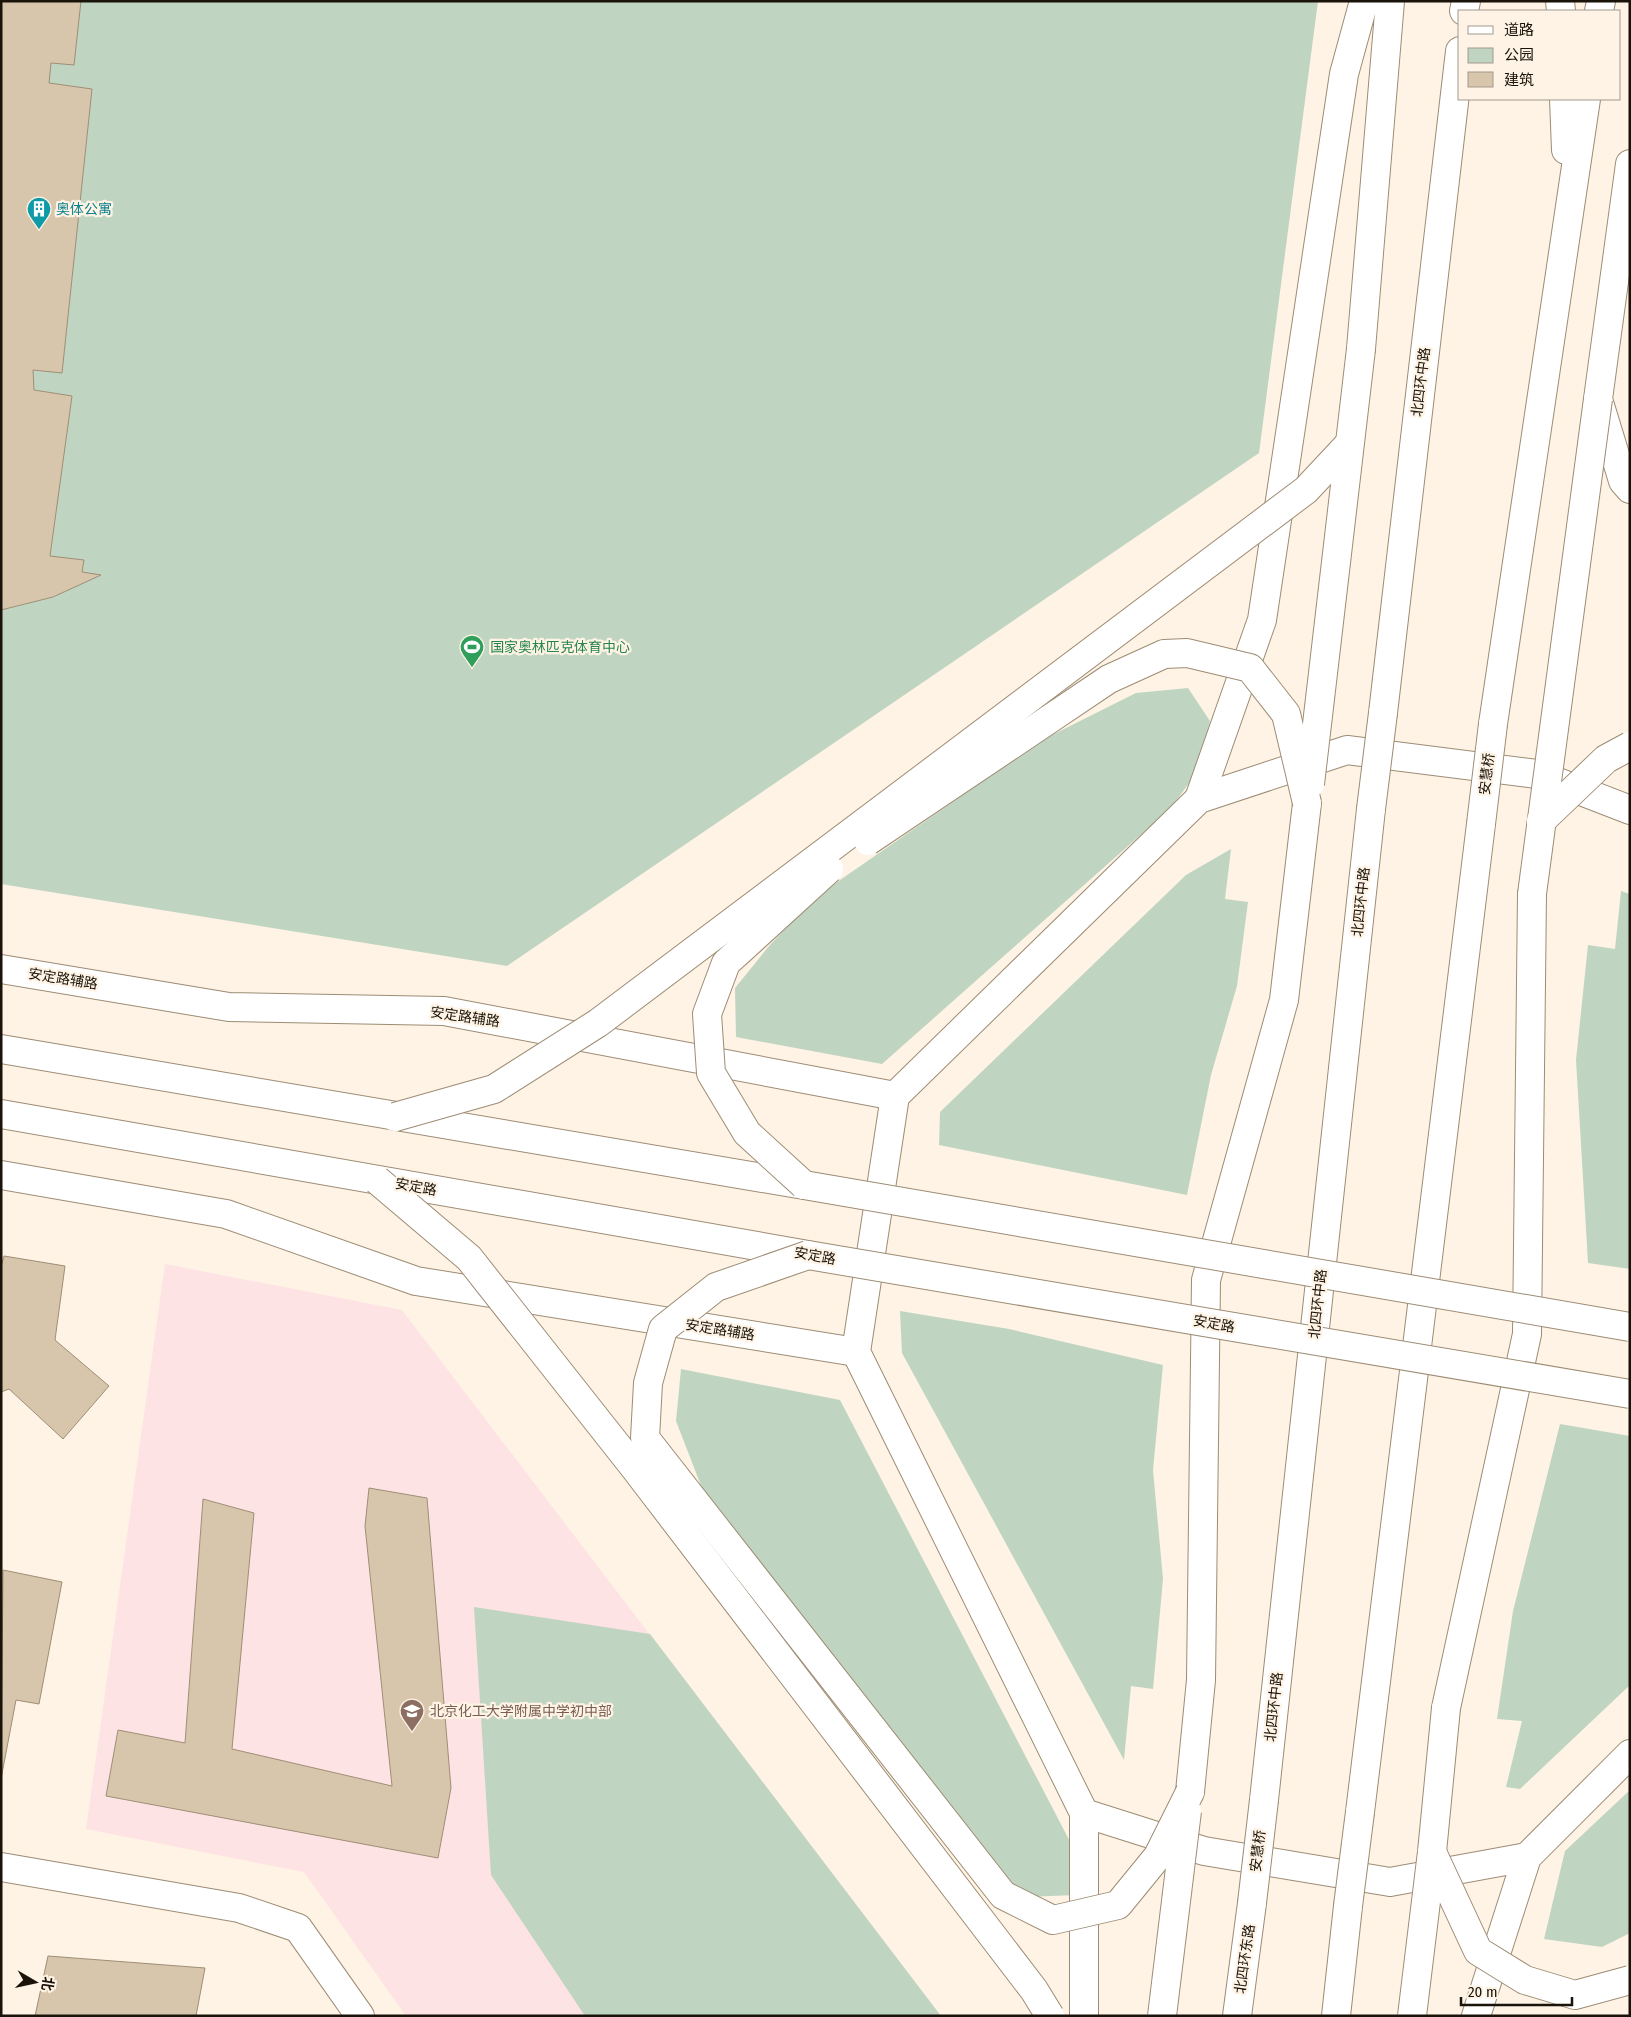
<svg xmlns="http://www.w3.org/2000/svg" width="1631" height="2017" viewBox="0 0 1631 2017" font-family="'Fira Sans Condensed','Noto Sans SC',sans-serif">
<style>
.education{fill:#fee3e5}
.green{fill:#c0d5c1}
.building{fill:#d7c5ac;stroke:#9f8e76}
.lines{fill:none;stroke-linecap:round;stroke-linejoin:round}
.minor-casing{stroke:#9d8c74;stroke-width:30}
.tertiary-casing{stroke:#9d8c74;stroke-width:30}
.primary-casing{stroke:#9d8c74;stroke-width:30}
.trunk-casing{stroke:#9d8c74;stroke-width:30}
.minor{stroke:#fff;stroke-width:28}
.tertiary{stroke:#fff;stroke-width:28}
.primary{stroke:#fff;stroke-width:28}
.trunk{stroke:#fff;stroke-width:28}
.primary-bridge-casing{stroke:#9d8c74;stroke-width:30;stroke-linecap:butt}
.trunk-bridge-casing{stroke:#9d8c74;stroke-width:30;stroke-linecap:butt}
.primary-bridge{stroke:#fff;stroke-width:28}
.trunk-bridge{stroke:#fff;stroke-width:28}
.labels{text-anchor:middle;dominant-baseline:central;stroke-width:4.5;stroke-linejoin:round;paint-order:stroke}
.culture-label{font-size:14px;fill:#0d838f;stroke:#fef3e4;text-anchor:start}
.street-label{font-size:14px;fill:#19130a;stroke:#fef3e4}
.leisure-label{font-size:14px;fill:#27864d;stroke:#fef3e4;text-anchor:start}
.education-label{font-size:14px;fill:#785e54;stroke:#fef3e4;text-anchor:start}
</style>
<rect width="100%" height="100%" fill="#fef3e4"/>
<!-- education -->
<polygon class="education" points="165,1264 402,1310 941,2016 406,2016 304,1872 86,1829"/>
<!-- green -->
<g class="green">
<polygon points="1,1 1318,1 1259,453 507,966 1,884"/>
<polygon points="1188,688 1210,721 1197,772 1171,808 882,1064 736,1037 735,988 769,946 814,898 1044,739 1136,693"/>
<polygon points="1231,849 1225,899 1248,902 1237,986 1211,1075 1187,1195 939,1145 940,1112 1186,875"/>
<polygon points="1621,891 1630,894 1630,1269 1588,1263 1576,1060 1588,945 1615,949"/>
<polygon points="900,1311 1009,1329 1163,1365 1153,1470 1163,1579 1153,1689 1131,1686 1124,1760 902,1353"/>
<polygon points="681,1369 840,1400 1077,1855 1076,1895 1026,1897 984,1870 705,1496 676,1421"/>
<polygon points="1560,1424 1630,1436 1630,1685 1520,1789 1506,1787 1522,1721 1497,1719 1513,1611"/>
<polygon points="474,1607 650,1634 941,2016 585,2016 491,1875"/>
<polygon points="1630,1790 1630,1933 1602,1947 1544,1939 1565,1851"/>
</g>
<!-- building -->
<g class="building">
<polygon points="1,1 81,1 74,65 51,63 49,83 92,89 62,373 33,370 34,390 72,396 50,556 84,560 82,572 101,575 53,597 1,610"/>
<polygon points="4,1256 65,1266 55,1340 109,1386 63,1439 9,1389 1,1392 1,1267"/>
<polygon points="369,1488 427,1498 451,1788 438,1858 106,1796 118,1730 185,1743 203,1499 254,1513 232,1749 392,1786 365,1526"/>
<polygon points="3,1570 62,1582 39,1704 16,1700 1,1779"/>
<polygon points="48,1956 205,1968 196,2016 35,2016"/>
</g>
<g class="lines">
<defs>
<polyline id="minor" points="1,1867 239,1908 298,1928 360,2016"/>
<g id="tertiary">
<polyline points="1199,799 1262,620 1344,74 1364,1"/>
<polyline points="1,969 229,1007 444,1011 895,1096"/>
<polyline points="1,1175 226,1214 416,1281 856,1352"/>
<polyline points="1084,1813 1204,1851 1390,1882 1527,1857"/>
<polyline points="1084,2016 1084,1813 856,1352 895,1096 1199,799 1347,750 1537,774 1630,810"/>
<polyline points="1476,2016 1527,1857 1630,1754"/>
</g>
<g id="primary">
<polyline points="1,1049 804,1185"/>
<polyline points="1,1114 808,1255"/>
</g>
<g id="trunk">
<polyline points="1560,1 1561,11"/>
<polyline points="1464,11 1466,1"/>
<polyline points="1599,11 1601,1"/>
<polyline points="1564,99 1566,150"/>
<polyline points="1630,164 1598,399 1623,481 1630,489"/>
<polyline points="1361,349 1390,1"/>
<polyline points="1383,713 1460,51"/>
<polyline points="1493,724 1586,99"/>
<polyline points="1446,1708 1527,1334 1532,894"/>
<polyline points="1190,1792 1201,1680 1206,1280 1284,1000 1307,803"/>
<polyline points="1264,1800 1371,809"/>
<polyline points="1360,1812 1481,824"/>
<polyline points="1237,2016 1252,1903"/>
<polyline points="1336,2016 1348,1906"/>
</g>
</defs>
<!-- minor casing -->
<use href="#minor" class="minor-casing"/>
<!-- tertiary casing -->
<use href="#tertiary" class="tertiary-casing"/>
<!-- primary casing -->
<use href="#primary" class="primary-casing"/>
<!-- trunk casing -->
<use href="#trunk" class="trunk-casing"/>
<!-- minor -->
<use href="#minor" class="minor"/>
<!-- tertiary -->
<use href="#tertiary" class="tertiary"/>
<!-- primary -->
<use href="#primary" class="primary"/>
<!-- trunk -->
<use href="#trunk" class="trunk"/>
<defs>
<g id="primary-bridge">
<polyline points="804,1185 1630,1327"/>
<polyline points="808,1255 1630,1394"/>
</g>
<g id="trunk-bridge">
<polyline points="1310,784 1361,349"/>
<polyline points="1371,809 1383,713"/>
<polyline points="1541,821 1606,759 1630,746"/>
<polyline points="1481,824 1493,724"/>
<polyline points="868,841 1109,679 1164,654 1187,653 1250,668 1286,714 1307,803"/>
<polyline points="1532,894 1598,399"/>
<polyline points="395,1117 494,1089 598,1023 1306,490 1349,444"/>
<polyline points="377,1180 469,1258 634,1467 1034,1990 1050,2016"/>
<polyline points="804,1185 747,1133 711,1073 707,1014 726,963 829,869"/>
<polyline points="808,1255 716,1287 663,1329 648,1383 645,1438 1003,1895 1053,1920 1118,1905 1158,1856 1190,1792"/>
<polyline points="1432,1852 1478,1951 1525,1980 1575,1995 1630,1980"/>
<polyline points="1252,1903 1264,1800"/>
<polyline points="1348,1906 1360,1812"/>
<polyline points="1162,2016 1187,1811"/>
<polyline points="1412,2016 1432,1852 1446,1708"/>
</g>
</defs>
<!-- primary-bridge casing -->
<use href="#primary-bridge" class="primary-bridge-casing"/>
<!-- trunk-bridge casing -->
<use href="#trunk-bridge" class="trunk-bridge-casing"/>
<!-- primary-bridge -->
<use href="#primary-bridge" class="primary-bridge"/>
<!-- trunk-bridge -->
<use href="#trunk-bridge" class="trunk-bridge"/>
</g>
<!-- icons -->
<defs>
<symbol id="building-pin" viewBox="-11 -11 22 30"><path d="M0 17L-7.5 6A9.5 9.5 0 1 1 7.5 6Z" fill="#0f9aa8" stroke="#fef3e4"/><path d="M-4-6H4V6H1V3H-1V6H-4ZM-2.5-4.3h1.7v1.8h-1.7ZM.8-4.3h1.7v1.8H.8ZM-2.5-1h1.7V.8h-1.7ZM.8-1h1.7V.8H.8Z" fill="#fff"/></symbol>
<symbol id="stadium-pin" viewBox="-11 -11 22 30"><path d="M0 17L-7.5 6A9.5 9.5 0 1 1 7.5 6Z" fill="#2e9e5b" stroke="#fef3e4"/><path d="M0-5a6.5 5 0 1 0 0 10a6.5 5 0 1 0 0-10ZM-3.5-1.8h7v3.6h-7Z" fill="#fff"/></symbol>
<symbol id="school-pin" viewBox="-11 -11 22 30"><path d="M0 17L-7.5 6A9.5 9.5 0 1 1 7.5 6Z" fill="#8d6e63" stroke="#fef3e4"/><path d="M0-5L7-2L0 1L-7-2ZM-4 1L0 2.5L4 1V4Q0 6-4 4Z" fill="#fff"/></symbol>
</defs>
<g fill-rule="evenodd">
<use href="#building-pin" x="25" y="195" width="28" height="38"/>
<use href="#stadium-pin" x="458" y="633" width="28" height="38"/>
<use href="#school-pin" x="398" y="1697" width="28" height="38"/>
</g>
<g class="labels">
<!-- culture labels -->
<g class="culture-label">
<text x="56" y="209">奥体公寓</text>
</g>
<!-- street labels -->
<g class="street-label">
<text transform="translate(1421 382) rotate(-83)">北四环中路</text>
<text transform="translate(1487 774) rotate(-83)">安慧桥</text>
<text transform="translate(1361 902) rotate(-84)">北四环中路</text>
<text transform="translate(63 979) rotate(9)">安定路辅路</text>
<text transform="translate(465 1017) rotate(8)">安定路辅路</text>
<text transform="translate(416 1187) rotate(10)">安定路</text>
<text transform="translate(815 1256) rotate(10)">安定路</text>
<text transform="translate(1318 1304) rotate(-84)">北四环中路</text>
<text transform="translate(1214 1324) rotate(10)">安定路</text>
<text transform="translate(720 1330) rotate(9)">安定路辅路</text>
<text transform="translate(1274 1707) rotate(-84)">北四环中路</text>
<text transform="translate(1258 1851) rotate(-83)">安慧桥</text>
<text transform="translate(1245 1959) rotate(-82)">北四环东路</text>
</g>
<!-- leisure labels -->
<g class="leisure-label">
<text x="490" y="647">国家奥林匹克体育中心</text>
</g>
<!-- education labels -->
<g class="education-label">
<text x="430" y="1711">北京化工大学附属中学初中部</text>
</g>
</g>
<!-- border -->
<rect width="1631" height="2017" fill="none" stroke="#19130a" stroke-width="5"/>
<!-- legend -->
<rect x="1458" y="10" width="162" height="90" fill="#fef3e4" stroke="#a2998d"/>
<rect x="1468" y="26" width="25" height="8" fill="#ffffff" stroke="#a2998d"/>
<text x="1504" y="35" font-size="15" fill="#19130a">道路</text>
<rect x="1468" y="48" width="25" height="15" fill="#c0d5c1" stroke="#a2998d"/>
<text x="1504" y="60" font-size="15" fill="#19130a">公园</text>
<rect x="1468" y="72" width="25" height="15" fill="#d7c5ac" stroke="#a2998d"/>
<text x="1504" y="85" font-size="15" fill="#19130a">建筑</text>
<!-- north arrow -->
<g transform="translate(35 1982) rotate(99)" stroke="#fef3e4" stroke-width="4" paint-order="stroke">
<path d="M0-4L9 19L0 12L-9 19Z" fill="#19130a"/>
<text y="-8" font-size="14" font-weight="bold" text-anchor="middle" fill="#19130a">北</text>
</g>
<!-- scale -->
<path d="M1461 1997v8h111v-8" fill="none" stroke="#19130a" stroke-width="2.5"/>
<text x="1468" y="1997" font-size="15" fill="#19130a" stroke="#fef3e4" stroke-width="4" paint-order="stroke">20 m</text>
</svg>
